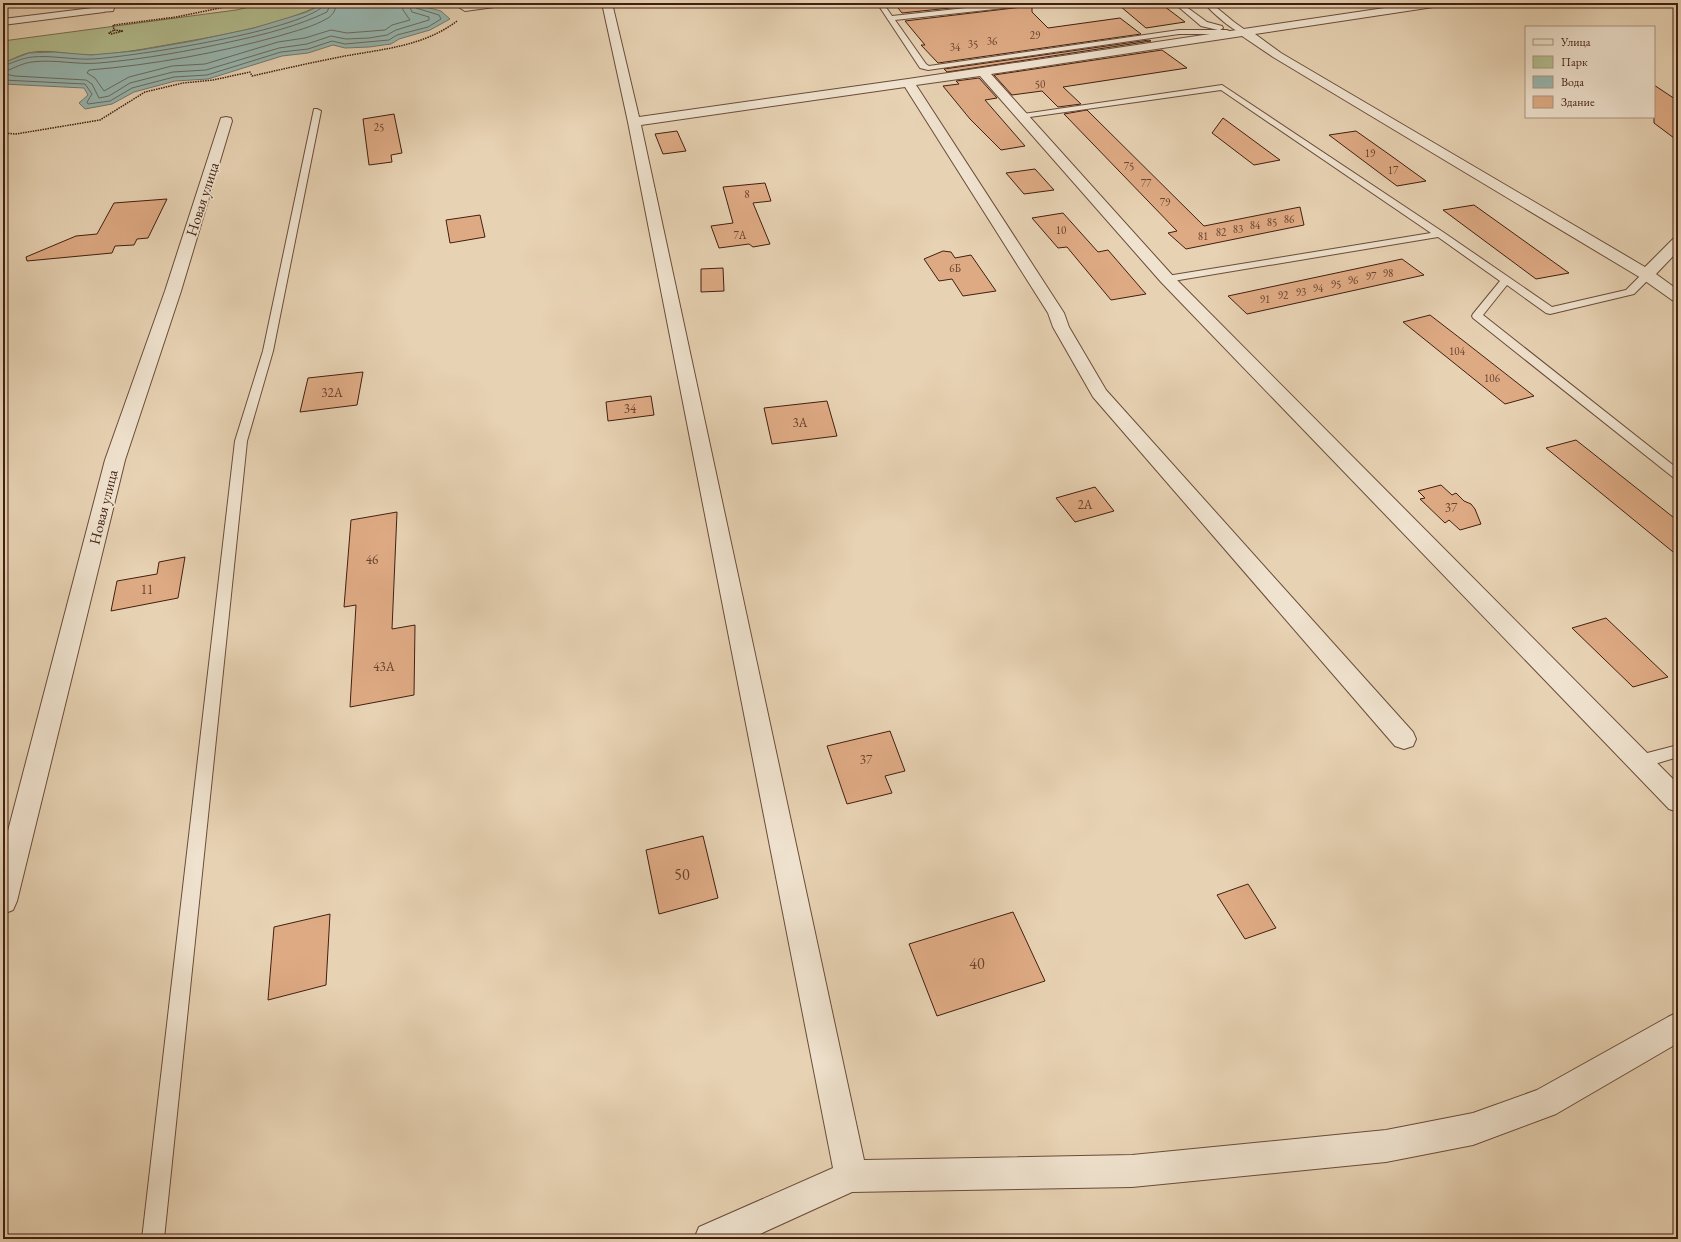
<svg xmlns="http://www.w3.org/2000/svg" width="1681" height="1242" viewBox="0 0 1681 1242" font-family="'EB Garamond',serif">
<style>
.green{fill:#b2bd8f;stroke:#7a6e50}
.water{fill:#97b7b1;stroke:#757a71}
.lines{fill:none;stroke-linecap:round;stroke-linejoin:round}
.shore{stroke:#6c6b60;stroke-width:1}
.building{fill:#deaa84;stroke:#421f10}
.service-casing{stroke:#6b4c39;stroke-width:2}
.minor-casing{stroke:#6b4c39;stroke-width:2}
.path{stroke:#421f10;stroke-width:1.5;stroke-dasharray:1.5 1;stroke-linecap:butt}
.service{fill:#efe2ce;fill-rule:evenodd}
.minor{fill:#efe2ce;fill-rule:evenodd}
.labels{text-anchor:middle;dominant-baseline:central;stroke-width:3.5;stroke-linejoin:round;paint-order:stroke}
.far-number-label{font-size:11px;fill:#69422d}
.number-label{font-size:13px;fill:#69422d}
.street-label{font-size:15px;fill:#421f10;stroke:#efe2ce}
.near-number-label{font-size:16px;fill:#69422d}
</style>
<rect width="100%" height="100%" fill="#e7d2b3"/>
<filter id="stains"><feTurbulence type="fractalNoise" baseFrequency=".005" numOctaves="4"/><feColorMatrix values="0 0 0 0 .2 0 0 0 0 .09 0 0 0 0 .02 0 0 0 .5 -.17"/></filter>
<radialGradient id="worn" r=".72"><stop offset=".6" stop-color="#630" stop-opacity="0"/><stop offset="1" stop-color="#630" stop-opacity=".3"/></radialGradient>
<!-- green -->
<path class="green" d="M266,3H325C274,28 216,36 161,46C138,50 115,54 92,55C71,56 49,48 28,53C20,55 11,60 3,63V41L236,10Z"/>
<!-- water -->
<polygon class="water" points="325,3 411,3 441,11 450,19 430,30 399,39 391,44 369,47 345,48 333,45 308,53 282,56 208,79 175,81 134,92 112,104 85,109 79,103 88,95 84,88 3,84 3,63 29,53 54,52 91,55 135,51 193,41 254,28 307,12"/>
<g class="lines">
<!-- shore -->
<g class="shore">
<path d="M331,3L327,12C298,26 266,34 234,41C189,51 145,59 99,63C77,65 54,59 32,62C23,63 14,68 6,71L5,74L15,76L86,80L92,84L99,98L109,96L130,83L173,72L206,70L279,48L307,44L331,36L346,39L369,38L387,35L396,30L429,20V17L412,12L408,3"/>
<path d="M337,3C335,10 334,14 328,18C313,27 295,31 279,36C218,53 152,65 89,70L87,73L95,78L104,91L129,77L172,66L205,64L278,42L305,38L331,30L347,33L385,30L392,25L410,20L403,10L402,3"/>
<path d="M3,66C12,63 22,58 32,57C52,55 72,60 93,59C129,57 310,30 326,3"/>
<polyline points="3,80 85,84 92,94 87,102 88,104 110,101 132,88 174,77 207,75 281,52 308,49 332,41 345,44 389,40 397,35 428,27 441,19 439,15 416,8 413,3"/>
</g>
</g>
<!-- building -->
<g class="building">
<polygon points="894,3 998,3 902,13"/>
<polygon points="1026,3 1032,3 1032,12 1048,28 1120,18 1141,34 938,63 921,45 925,45 905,21 1022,7 1026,5"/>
<polygon points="1151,3 1160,3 1185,22 1146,28 1120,6"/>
<polygon points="1149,40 1151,41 947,72 944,69"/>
<polygon points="1162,50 1187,68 1063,87 1081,104 1058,107 1042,91 1012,95 994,75"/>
<polygon points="979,78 997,98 985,100 1025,146 1001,150 970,119 943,86 959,84 956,81"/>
<polygon points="1654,85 1678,101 1678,141 1654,123"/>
<polygon points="1087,110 1204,226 1300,207 1304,225 1186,249 1168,233 1177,231 1064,114"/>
<polygon points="394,114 402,153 391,155 392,162 369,165 363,119"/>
<polygon points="1223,118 1280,160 1254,165 1212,133"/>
<polygon points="677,131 686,151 663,154 655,134"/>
<polygon points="1356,131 1390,155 1426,181 1397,186 1329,135"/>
<polygon points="1035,169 1054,190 1024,194 1006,173"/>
<polygon points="765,183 771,201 753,203 770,244 753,247 749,244 719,248 711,226 733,223 723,187"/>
<polygon points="167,199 148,238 137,239 134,245 115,246 112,253 27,261 26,257 76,236 97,234 114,203"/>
<polygon points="1474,205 1569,273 1536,279 1443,210"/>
<polygon points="1063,213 1098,252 1108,250 1146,294 1111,300 1067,247 1058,248 1032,218"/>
<polygon points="480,215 485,237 450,243 446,220"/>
<polygon points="943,251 951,252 955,258 971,255 996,291 963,296 952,279 939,281 924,259"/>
<polygon points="1402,259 1424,275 1247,314 1228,296"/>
<polygon points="723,268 724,291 701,292 701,269"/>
<polygon points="1430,315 1465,342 1534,396 1505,404 1403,322"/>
<polygon points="363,372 357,405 300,412 308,378"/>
<polygon points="651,396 654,415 608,421 606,402"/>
<polygon points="827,401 837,436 772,444 764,408"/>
<polygon points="1576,440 1678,521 1678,556 1546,448"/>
<polygon points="1441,485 1452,495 1456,493 1464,501 1471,504 1475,509 1481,524 1460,530 1449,520 1445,523 1420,499 1425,498 1418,491"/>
<polygon points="1095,487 1114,511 1075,522 1056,498"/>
<polygon points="397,512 392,629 415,625 414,695 350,707 356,605 344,607 351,520"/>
<polygon points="185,557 178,598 111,611 117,581 157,574 159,562"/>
<polygon points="1606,618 1668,677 1633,687 1572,628"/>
<polygon points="890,731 905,771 885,776 892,793 847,804 827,746"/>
<polygon points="703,836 718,898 659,914 646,850"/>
<polygon points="1248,884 1276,928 1245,939 1217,895"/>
<polygon points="1013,912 1045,981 937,1016 909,944"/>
<polygon points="330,914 326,985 268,1000 274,927"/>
</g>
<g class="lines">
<defs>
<g id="service">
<polygon points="110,3 116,3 113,11 100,12 97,10 100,8 108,8"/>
<polygon points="877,3 883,3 892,16 1012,3 1025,4 1022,6 895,20 926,64 929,66 1179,30 1218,30 1201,26 1174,3 1181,3 1207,22 1222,26 1223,28 1220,30 1227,30 1231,32 1227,34 1179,34 928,70 920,68"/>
<path d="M1204,3H1211L1234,22L1248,32L1247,34C1236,35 1211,11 1204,3Z"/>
<polygon points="1222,85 1443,232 1552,307 1626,290 1643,273 1651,273 1652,275 1651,277 1634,294 1550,314 1546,313 1507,285 1483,315 1678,469 1678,479 1674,478 1473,318 1472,316 1473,314 1500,281 1438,237 1167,282 1163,281 1162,279 1163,277 1167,276 1431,233 1221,90 1023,118 1019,116 1023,114"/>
<polygon points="314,109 317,109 321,111 273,351 247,441 164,1239 142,1239 235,441 263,351"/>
<polygon points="1678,745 1678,757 1638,769 1632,767 1630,762 1632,757"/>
</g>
<g id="minor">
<polygon points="478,3 507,3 502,6 465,11 460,8 461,6"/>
<polygon points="602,3 612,3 639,117 908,79 1418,3 1445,3 1440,6 1255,34 1281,53 1645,267 1673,239 1678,237 1678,251 1656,274 1678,290 1678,302 1672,300 1641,278 1273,57 1242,36 991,74 1173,276 1678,784 1678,812 1669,809 1161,282 980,76 916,85 1064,313 1069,327 1106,390 1413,732 1416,739 1413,746 1404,749 1395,746 1093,397 1053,327 1048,313 905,87 641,125 864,1160 1132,1155 1386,1130 1473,1113 1537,1090 1668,1017 1678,1012 1678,1043 1556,1114 1473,1145 1386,1162 1132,1187 852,1192 749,1239 694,1239 699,1227 833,1168 628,122"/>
<polygon points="100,7 105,10 104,12 3,25 3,19"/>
<polygon points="226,117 231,118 232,121 181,291 125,460 17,901 13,910 3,914 3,850 105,460 165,291 220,121 221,118"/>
</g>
</defs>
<!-- service casing -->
<use href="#service" class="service-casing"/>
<!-- minor casing -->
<use href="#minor" class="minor-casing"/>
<!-- path -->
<g class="path">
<polyline points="425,3 432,6 448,7"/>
<polyline points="113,25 114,30"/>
<polyline points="114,25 176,17 244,3"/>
<polygon points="114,30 123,31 111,34 109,33"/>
<path d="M3,133L16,134L100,120L145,92L183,83L213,80L250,72L252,76C283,69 314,62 345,56C384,49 424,46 457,21"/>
</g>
<!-- service -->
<use href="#service" class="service"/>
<!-- minor -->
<use href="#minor" class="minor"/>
</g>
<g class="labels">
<!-- far-number labels -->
<g class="far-number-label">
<text x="1035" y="35">29</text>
<text x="992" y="41">36</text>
<text x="973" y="44">35</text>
<text x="955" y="47">34</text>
<text x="1040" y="84">50</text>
<text x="379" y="127">25</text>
<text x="1370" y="153">19</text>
<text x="1129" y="166">75</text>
<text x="1393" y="170">17</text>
<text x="1146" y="183">77</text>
<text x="747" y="194">8</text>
<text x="1165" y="202">79</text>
<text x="1289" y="219">86</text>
<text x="1272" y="222">85</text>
<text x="1255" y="225">84</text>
<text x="1238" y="229">83</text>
<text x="1061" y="230">10</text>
<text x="1221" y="232">82</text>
<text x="740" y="235">7А</text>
<text x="1203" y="236">81</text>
<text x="955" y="268">6Б</text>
<text x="1388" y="273">98</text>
<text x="1371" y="276">97</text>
<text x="1353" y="280">96</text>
<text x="1336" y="284">95</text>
<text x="1318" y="288">94</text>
<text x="1301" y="292">93</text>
<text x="1283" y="295">92</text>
<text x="1265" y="299">91</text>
<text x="1457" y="351">104</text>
<text x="1492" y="378">106</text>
</g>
<!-- number labels -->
<g class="number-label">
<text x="332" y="392">32А</text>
<text x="630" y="408">34</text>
<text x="800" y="422">3А</text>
<text x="1085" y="504">2А</text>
<text x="1451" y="507">37</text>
<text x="372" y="559">46</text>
<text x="147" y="589">11</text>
<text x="384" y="666">43А</text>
<text x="866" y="759">37</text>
</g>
<!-- street labels -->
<g class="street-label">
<text transform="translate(202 199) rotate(-72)">Новая улица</text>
<text transform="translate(103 507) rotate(-76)">Новая улица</text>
</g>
<!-- near-number labels -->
<g class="near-number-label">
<text x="682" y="874">50</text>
<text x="977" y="963">40</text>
</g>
</g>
<!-- margin -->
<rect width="1681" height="1242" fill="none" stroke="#e7d2b3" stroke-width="16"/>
<rect x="4" y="4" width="1673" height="1234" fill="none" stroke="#421f10" stroke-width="2"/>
<rect x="8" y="8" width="1665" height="1226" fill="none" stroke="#421f10"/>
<!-- legend -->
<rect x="1525" y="26" width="130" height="92" fill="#efe2ce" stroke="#aa9482"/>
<rect x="1533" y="39" width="20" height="6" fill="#efe2ce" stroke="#aa9482"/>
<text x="1561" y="46" font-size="12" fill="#421f10">Улица</text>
<rect x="1533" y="56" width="20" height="12" fill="#b2bd8f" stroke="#aa9482"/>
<text x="1561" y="66" font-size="12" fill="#421f10">Парк</text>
<rect x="1533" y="76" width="20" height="12" fill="#97b7b1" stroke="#aa9482"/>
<text x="1561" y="86" font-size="12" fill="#421f10">Вода</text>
<rect x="1533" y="96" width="20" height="12" fill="#deaa84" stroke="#aa9482"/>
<text x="1561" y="106" font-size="12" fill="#421f10">Здание</text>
<rect width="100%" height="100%" filter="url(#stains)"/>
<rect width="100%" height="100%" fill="url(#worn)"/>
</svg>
